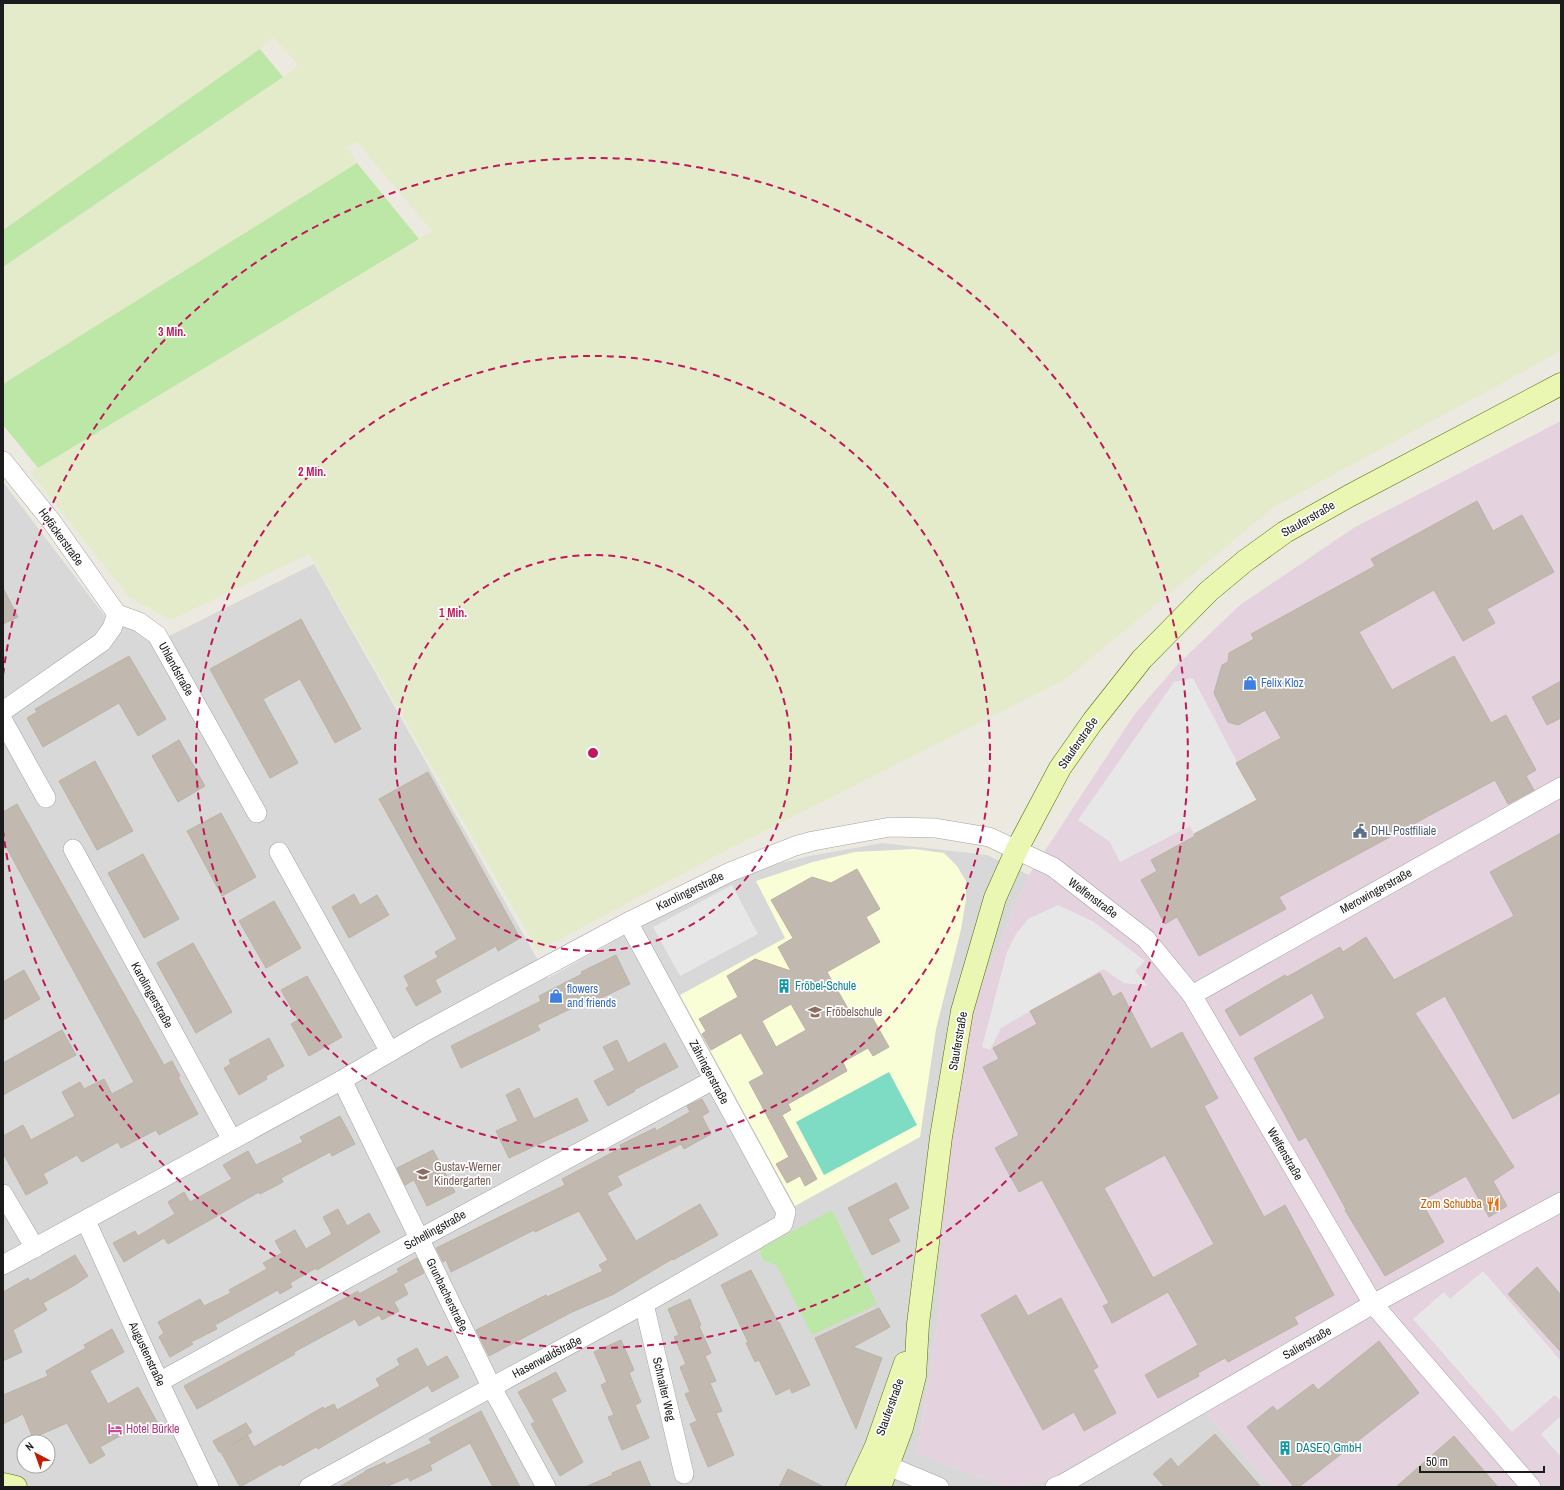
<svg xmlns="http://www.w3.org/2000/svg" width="1564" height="1490" viewBox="0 0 1564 1490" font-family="'Archivo Narrow',sans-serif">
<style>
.residential{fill:#d9d8d8;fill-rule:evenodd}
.industrial{fill:#e5d2df}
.education{fill:#f9fed7}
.farmland{fill:#e4ebcb}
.grass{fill:#bde7a6}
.pitch{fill:#7edbc4}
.parking{fill:#e7e7e7}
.building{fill:#c1b9b0;stroke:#bdb2a3;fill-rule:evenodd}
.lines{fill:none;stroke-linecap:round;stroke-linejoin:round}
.street-casing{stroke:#a2a2a2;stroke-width:20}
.secondary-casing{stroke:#536d07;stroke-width:23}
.street{stroke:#fff;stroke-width:19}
.secondary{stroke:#eaf7b3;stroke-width:22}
.ring{fill:none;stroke:#c2185b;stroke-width:2;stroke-dasharray:7 5}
.labels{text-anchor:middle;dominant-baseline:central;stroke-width:3.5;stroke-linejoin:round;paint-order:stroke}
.street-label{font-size:12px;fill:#1b1b1b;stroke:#fff}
.shop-label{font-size:12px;fill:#366cbe;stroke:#fff;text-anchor:start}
.service-label{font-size:12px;fill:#4e5e75;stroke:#fff;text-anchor:start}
.culture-label{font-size:12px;fill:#0d838f;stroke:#fff;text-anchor:start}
.education-label{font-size:12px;fill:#785e54;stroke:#fff;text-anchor:start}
.food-label{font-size:12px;fill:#c56008;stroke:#fff;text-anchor:end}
.hotel-label{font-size:12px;fill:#b23c85;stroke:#fff;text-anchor:start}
.centre{fill:#c2185b;stroke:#fff;stroke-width:2}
.ring-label{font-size:12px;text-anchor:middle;font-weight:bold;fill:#c2185b;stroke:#fff;stroke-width:3.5;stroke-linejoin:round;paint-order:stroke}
</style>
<rect width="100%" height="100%" fill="#eceae0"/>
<!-- residential -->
<g class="residential">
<path d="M3,482L104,615L157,642L314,564L548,978L735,874L810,856L882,843L987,855L1029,875L970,1012L938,1321L917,1453L1006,1487H3ZM24,1442H48V1466H24Z"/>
<polygon points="1196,1401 1272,1487 1013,1487 1060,1477"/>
</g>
<!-- industrial -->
<polygon class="industrial" points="1561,421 1561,1487 1272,1487 1196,1401 1060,1477 1013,1487 1006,1487 917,1453 938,1321 947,1126 970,1012 1029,875 1134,715 1178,664 1240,605 1355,527"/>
<!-- education -->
<polygon class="education" points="914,849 944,853 957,866 966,881 966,899 961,929 936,1029 920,1137 795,1206 680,995 785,938 756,881 813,862 855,852"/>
<!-- farmland -->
<polygon class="farmland" points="3,3 1561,3 1561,351 1274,507 1066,679 723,852 538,951 309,554 171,620 129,597 30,472 432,231 357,142 347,147 357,163 3,384 3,267 283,77 298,65 273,37 260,49 3,230"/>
<!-- grass -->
<g class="grass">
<polygon points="260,49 283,77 3,267 3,230"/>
<polygon points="357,163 419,239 38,468 3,425 3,384"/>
<polygon points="832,1210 877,1304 812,1335 777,1266 763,1260 759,1249"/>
</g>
<!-- pitch -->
<polygon class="pitch" points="889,1072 917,1125 824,1175 796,1122"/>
<!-- parking -->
<g class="parking">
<polygon points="1193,678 1257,800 1194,834 1190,826 1120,862 1110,842 1078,820 1174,682"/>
<polygon points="732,885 758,934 680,976 653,927"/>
<polygon points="1058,905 1094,922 1145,961 1135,971 1148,986 1124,983 1103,969 1001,1028 990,1050 982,1047 1007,952 1016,934 1028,919"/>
<polygon points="1483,1271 1561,1361 1561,1401 1555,1395 1512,1432 1413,1319 1444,1292 1450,1299"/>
<polygon points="1561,1416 1561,1457 1541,1434"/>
</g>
<!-- building -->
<g class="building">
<polygon points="1477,501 1493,531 1522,515 1554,572 1487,609 1495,623 1463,641 1434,590 1359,632 1392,690 1454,656 1491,723 1506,715 1536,770 1526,776 1534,790 1508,804 1495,780 1279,897 1286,909 1199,956 1177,917 1165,924 1141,880 1157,871 1151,860 1195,836 1194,834 1257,800 1236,763 1281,738 1265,710 1238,725 1228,722 1214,693 1222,665 1228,662 1229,653 1254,639 1251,634 1375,566 1371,559"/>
<polygon points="3,588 18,617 3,624"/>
<polygon points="301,619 361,729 335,743 300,679 263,699 298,763 270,778 210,669"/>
<polygon points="129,656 166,719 138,736 119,703 43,747 27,718 37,712 35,709"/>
<polygon points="1561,681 1561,718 1547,725 1532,697"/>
<polygon points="179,740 205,786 178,802 152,756"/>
<polygon points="95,761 133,831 97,850 59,781"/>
<polygon points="428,772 520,938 498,951 496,946 435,980 441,992 416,1006 406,988 409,986 404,976 438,957 435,952 457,939 379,799"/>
<polygon points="17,804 164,1065 172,1061 180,1076 178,1077 198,1114 159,1135 156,1130 121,1148 118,1142 82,1162 77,1155 43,1174 48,1183 26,1195 3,1153 3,1136 23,1125 31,1140 75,1116 62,1092 80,1082 84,1089 104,1079 112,1094 134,1082 3,841 3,812"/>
<polygon points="221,813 256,877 222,896 187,831"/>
<polygon points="1561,833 1561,1092 1513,1119 1445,996 1415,1013 1514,1167 1493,1181 1507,1206 1489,1217 1466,1176 1421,1201 1444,1242 1385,1276 1345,1210 1346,1209 1306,1137 1299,1141 1254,1058 1325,1018 1312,993 1240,1036 1225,1010 1285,975 1287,977 1340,947 1343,952 1366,937 1394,980 1514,916 1490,872"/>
<polygon points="143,854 179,919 144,938 108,873"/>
<path d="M857,869L880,909L866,917L880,942L827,972L854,1019L868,1010L889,1047L873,1056L868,1048L843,1062L847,1071L788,1104L791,1110L782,1115L817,1179L805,1186L800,1176L787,1183L776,1164L789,1157L749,1082L764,1074L741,1033L711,1050L702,1034L706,1031L699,1019L738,997L727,976L755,959L791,971L778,947L793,938L771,900L812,877L831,883ZM791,1004L806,1030L776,1047L762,1021Z"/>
<polygon points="354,894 360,905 377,895 389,915 349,938 332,907"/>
<polygon points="274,901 301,948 266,968 239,921"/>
<polygon points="193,943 232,1012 196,1033 157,963"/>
<polygon points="616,955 630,984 595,1001 593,998 537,1025 540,1030 461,1068 451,1046 541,1001 539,996 582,974 581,972"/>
<polygon points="24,970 40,999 3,1020 3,982"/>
<path d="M1100,973L1113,997L1121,992L1151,1049L1182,1032L1218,1098L1204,1106L1264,1217L1285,1205L1334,1295L1294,1317L1298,1324L1228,1362L1225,1358L1198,1373L1199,1376L1158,1398L1145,1375L1198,1345L1168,1292L1112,1323L1103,1306L1109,1303L1042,1180L1019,1192L995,1148L1019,1135L983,1067L999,1059L993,1048L1037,1024L1030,1011ZM1165,1155L1214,1244L1153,1278L1104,1188Z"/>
<polygon points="307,976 342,1037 309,1056 291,1024 298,1020 281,990"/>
<polygon points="62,1030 76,1055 3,1095 3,1063"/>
<polygon points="269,1038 284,1066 266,1076 267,1079 239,1095 224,1068 231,1064 229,1060"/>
<polygon points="617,1040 628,1063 665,1043 678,1067 634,1090 635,1091 608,1106 594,1081 615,1070 603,1047"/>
<polygon points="519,1088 534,1119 577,1098 588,1121 509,1158 496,1131 518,1121 506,1095"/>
<polygon points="702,1099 709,1112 702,1116 711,1134 684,1149 681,1144 617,1176 622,1185 607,1193 636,1241 700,1204 718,1235 673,1260 672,1259 614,1294 572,1312 489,1356 476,1330 546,1295 547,1297 603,1271 599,1265 608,1260 579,1211 535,1232 534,1230 451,1272 446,1260 443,1262 436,1248 565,1185 562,1179 621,1148 620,1145 655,1128 656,1131 690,1112 687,1106"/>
<polygon points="340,1116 355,1144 332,1156 330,1152 281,1178 283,1182 260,1194 259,1192 168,1244 164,1238 124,1262 113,1243 135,1231 138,1236 175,1214 168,1202 184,1192 190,1202 232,1179 223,1165 248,1151 256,1165 303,1142 300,1137"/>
<polygon points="433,1150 455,1192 427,1206 414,1180 405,1185 397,1168"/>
<polygon points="896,1183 909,1208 888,1219 900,1241 872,1255 848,1208"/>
<polygon points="338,1209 347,1226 369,1213 380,1232 317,1270 316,1268 290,1283 292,1287 280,1294 278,1290 215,1325 217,1329 191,1342 193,1344 170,1357 159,1337 164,1333 158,1322 200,1299 204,1306 231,1293 229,1290 267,1269 263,1263 282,1253 275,1241 295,1230 306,1249 332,1234 323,1217"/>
<polygon points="75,1255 88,1276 75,1285 43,1303 47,1310 13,1330 22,1352 3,1361 3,1292 28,1278 30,1281"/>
<polygon points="417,1258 424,1273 403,1284 408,1294 394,1302 399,1311 382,1320 379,1315 359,1326 355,1319 294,1352 295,1354 258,1375 197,1409 184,1386 358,1291 359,1294 399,1272 397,1269"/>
<polygon points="1537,1267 1561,1295 1561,1352 1508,1294"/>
<polygon points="751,1270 778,1323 779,1322 810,1385 792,1393 790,1388 776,1395 759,1360 755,1362 746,1343 748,1342 721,1285"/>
<polygon points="1016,1295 1028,1316 1061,1298 1098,1367 1093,1370 1116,1413 1084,1431 1074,1412 1043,1430 981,1315"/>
<polygon points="690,1299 701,1325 699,1326 711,1353 705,1356 716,1381 710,1383 722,1411 716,1413 734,1455 708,1467 690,1424 697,1421 685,1394 690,1392 680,1367 686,1364 674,1337 679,1335 668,1309"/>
<polygon points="879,1308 890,1327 853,1347 882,1358 856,1429 815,1338"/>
<polygon points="112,1329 124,1352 90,1371 108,1404 138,1387 157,1422 139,1432 136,1427 100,1447 105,1455 90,1464 67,1423 33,1438 23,1414 3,1424 3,1395 48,1376 46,1371 86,1348 84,1345"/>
<polygon points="621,1340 634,1370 629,1373 641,1402 635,1405 649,1438 622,1450 608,1417 614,1415 601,1385 607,1382 594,1352"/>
<polygon points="1379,1341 1419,1393 1299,1487 1294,1487 1247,1427 1273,1406 1277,1411 1313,1384 1318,1390"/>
<polygon points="417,1348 427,1367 447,1356 459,1377 432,1392 428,1385 318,1449 316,1447 282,1466 281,1464 240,1487 221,1452 219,1452 213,1441 246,1423 252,1432 232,1445 248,1436 254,1447 323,1407 324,1409 334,1404 337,1410 380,1386 376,1379 400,1365 397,1359"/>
<polygon points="556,1372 566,1391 551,1399 583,1462 560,1476 531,1424 535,1422 518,1392"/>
<polygon points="481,1411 520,1487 493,1487 470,1443 430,1465 432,1470 410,1481 408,1477 386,1487 339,1487 365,1472 365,1471 385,1462 386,1465 432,1443 429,1439"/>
<polygon points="1215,1434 1261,1487 1165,1487 1153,1474 1171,1458 1178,1467"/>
<polygon points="1454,1436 1498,1487 1396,1487"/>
<polygon points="640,1461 651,1487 585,1487 613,1475 612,1473"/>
<polygon points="788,1469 824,1487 779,1487"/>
</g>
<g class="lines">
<defs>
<g id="street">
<polyline points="3,461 52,522 117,614"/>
<polyline points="117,614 139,622 157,635 257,813"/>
<polyline points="3,711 102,642 112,628 117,614"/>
<polyline points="3,721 46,798"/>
<polyline points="73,849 232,1140"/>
<polyline points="279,852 390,1052"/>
<polyline points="1192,995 1561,787"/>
<polyline points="342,1080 491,1386 546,1487"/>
<polyline points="3,1194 35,1248"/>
<polyline points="86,1221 159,1382 209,1487"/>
<polyline points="3,1265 342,1080 424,1032 628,922 730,872 795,846 813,841 890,827 935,828 989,837 1053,867 1146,939 1192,995 1373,1304 1531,1487"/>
<polyline points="644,1304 684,1474"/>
<polyline points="159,1382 419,1239 713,1080"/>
<polyline points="874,1460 939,1487"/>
<polyline points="309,1487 644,1304 783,1224 786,1212 628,922"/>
<polyline points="1055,1487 1063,1484 1373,1304 1561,1202"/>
</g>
<g id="secondary">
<polyline points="3,1484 16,1487"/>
<polyline points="857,1487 876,1446 905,1363"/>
<polyline points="880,1487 902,1428 915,1376 918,1324 941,1137 962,1011 995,898 1017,849 1060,768 1093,721 1142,659 1209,591 1245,561 1285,532 1349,496 1561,384"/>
</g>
</defs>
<!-- street casing -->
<use href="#street" class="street-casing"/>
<!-- secondary casing -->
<use href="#secondary" class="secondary-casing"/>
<!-- street -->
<use href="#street" class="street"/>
<!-- secondary -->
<use href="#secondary" class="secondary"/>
</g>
<!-- distance rings -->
<g class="ring">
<circle cx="593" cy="753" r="198"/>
<circle cx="593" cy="753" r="397"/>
<path d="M3 675A595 595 0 1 1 3 831"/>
</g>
<!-- icons -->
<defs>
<symbol id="shop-bare" viewBox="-9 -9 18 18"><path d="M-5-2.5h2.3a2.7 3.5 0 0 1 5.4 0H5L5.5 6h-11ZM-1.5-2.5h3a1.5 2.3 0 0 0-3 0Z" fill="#3f7fe0" stroke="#fff" stroke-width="2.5" paint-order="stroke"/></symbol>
<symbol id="civic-bare" viewBox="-9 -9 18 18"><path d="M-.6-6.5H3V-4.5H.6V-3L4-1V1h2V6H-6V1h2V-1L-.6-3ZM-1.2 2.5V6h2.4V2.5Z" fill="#5c6f8a" stroke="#fff" stroke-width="2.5" paint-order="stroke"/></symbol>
<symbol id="building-bare" viewBox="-9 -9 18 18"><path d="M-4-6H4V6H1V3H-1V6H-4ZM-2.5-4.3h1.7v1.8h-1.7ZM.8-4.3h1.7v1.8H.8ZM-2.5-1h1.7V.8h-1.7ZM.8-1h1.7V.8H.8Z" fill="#0f9aa8" stroke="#fff" stroke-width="2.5" paint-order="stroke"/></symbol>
<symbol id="school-bare" viewBox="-9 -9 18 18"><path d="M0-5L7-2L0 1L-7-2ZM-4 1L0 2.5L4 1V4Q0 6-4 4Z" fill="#8d6e63" stroke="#fff" stroke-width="2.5" paint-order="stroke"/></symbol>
<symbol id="restaurant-bare" viewBox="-9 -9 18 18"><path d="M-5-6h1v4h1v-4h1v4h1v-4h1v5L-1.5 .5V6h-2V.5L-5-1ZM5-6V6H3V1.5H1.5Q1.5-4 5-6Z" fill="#e8710a" stroke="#fff" stroke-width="2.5" paint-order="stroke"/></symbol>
<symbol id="hotel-bare" viewBox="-9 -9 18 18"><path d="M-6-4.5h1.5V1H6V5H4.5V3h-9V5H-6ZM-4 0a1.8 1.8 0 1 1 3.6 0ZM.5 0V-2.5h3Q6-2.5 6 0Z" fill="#d1479c" stroke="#fff" stroke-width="2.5" paint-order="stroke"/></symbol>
</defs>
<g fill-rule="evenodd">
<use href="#shop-bare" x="1240" y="673" width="20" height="20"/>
<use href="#civic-bare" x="1350" y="821" width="20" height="20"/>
<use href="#building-bare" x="774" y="976" width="20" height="20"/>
<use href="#shop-bare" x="546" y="986" width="20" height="20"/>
<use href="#school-bare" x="805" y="1002" width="20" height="20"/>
<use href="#school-bare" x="413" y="1164" width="20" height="20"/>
<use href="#restaurant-bare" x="1483" y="1194" width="20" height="20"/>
<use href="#hotel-bare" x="105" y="1419" width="20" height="20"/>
<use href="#building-bare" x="1275" y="1438" width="20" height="20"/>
</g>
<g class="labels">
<!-- street labels -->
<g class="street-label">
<text transform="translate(1308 519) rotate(-30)">Stauferstraße</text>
<text transform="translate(61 537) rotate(54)">Hofäckerstraße</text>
<text transform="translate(176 669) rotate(61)">Uhlandstraße</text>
<text transform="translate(1078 743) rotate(-55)">Stauferstraße</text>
<text transform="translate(690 891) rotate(-26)">Karolingerstraße</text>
<text transform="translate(1376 891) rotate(-29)">Merowingerstraße</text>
<text transform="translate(1093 898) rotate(37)">Welfenstraße</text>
<text transform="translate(152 995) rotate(61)">Karolingerstraße</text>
<text transform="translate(958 1041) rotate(-80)">Stauferstraße</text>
<text transform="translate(709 1072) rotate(62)">Zähringerstraße</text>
<text transform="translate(1285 1154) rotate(60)">Welfenstraße</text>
<text transform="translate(435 1230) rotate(-29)">Schellingstraße</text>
<text transform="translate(447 1295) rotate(64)">Grunbacherstraße</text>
<text transform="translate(1307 1343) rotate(-30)">Salierstraße</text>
<text transform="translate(147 1354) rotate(65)">Augustenstraße</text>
<text transform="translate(547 1357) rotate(-28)">Hasenwaldstraße</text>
<text transform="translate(664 1389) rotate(77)">Schnaiter Weg</text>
<text transform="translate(890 1407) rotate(-70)">Stauferstraße</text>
</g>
<!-- shop labels -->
<g class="shop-label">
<text x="1261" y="683">Felix Kloz</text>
<text x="567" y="989">flowers<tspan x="567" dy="14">and friends</tspan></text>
</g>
<!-- service labels -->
<g class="service-label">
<text x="1371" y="831">DHL Postfiliale</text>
</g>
<!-- culture labels -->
<g class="culture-label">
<text x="795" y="986">Fröbel-Schule</text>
<text x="1296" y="1448">DASEQ GmbH</text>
</g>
<!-- education labels -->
<g class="education-label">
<text x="826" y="1012">Fröbelschule</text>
<text x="434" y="1167">Gustav-Werner<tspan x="434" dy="14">Kindergarten</tspan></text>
</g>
<!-- food labels -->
<g class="food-label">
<text x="1482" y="1204">Zom Schubba</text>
</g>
<!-- hotel labels -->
<g class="hotel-label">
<text x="126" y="1429">Hotel Bürkle</text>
</g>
</g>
<circle cx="593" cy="753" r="6" class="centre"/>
<g class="ring-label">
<text x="172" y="336">3 Min.</text>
<text x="312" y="476">2 Min.</text>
<text x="453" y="617">1 Min.</text>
</g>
<!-- border -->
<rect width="1564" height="1490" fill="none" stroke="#1b1b1b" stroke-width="8"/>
<!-- north arrow -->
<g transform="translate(36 1454) rotate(319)"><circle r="19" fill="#ffffff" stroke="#a4a4a4"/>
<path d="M0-3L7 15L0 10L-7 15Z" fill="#c11f04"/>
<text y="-6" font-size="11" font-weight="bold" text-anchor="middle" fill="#1b1b1b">N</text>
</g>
<!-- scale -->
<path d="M1420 1466v6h124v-6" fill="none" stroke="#1b1b1b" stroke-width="2"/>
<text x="1426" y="1466" font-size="12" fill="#1b1b1b" stroke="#ffffff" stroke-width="3" paint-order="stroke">50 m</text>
</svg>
